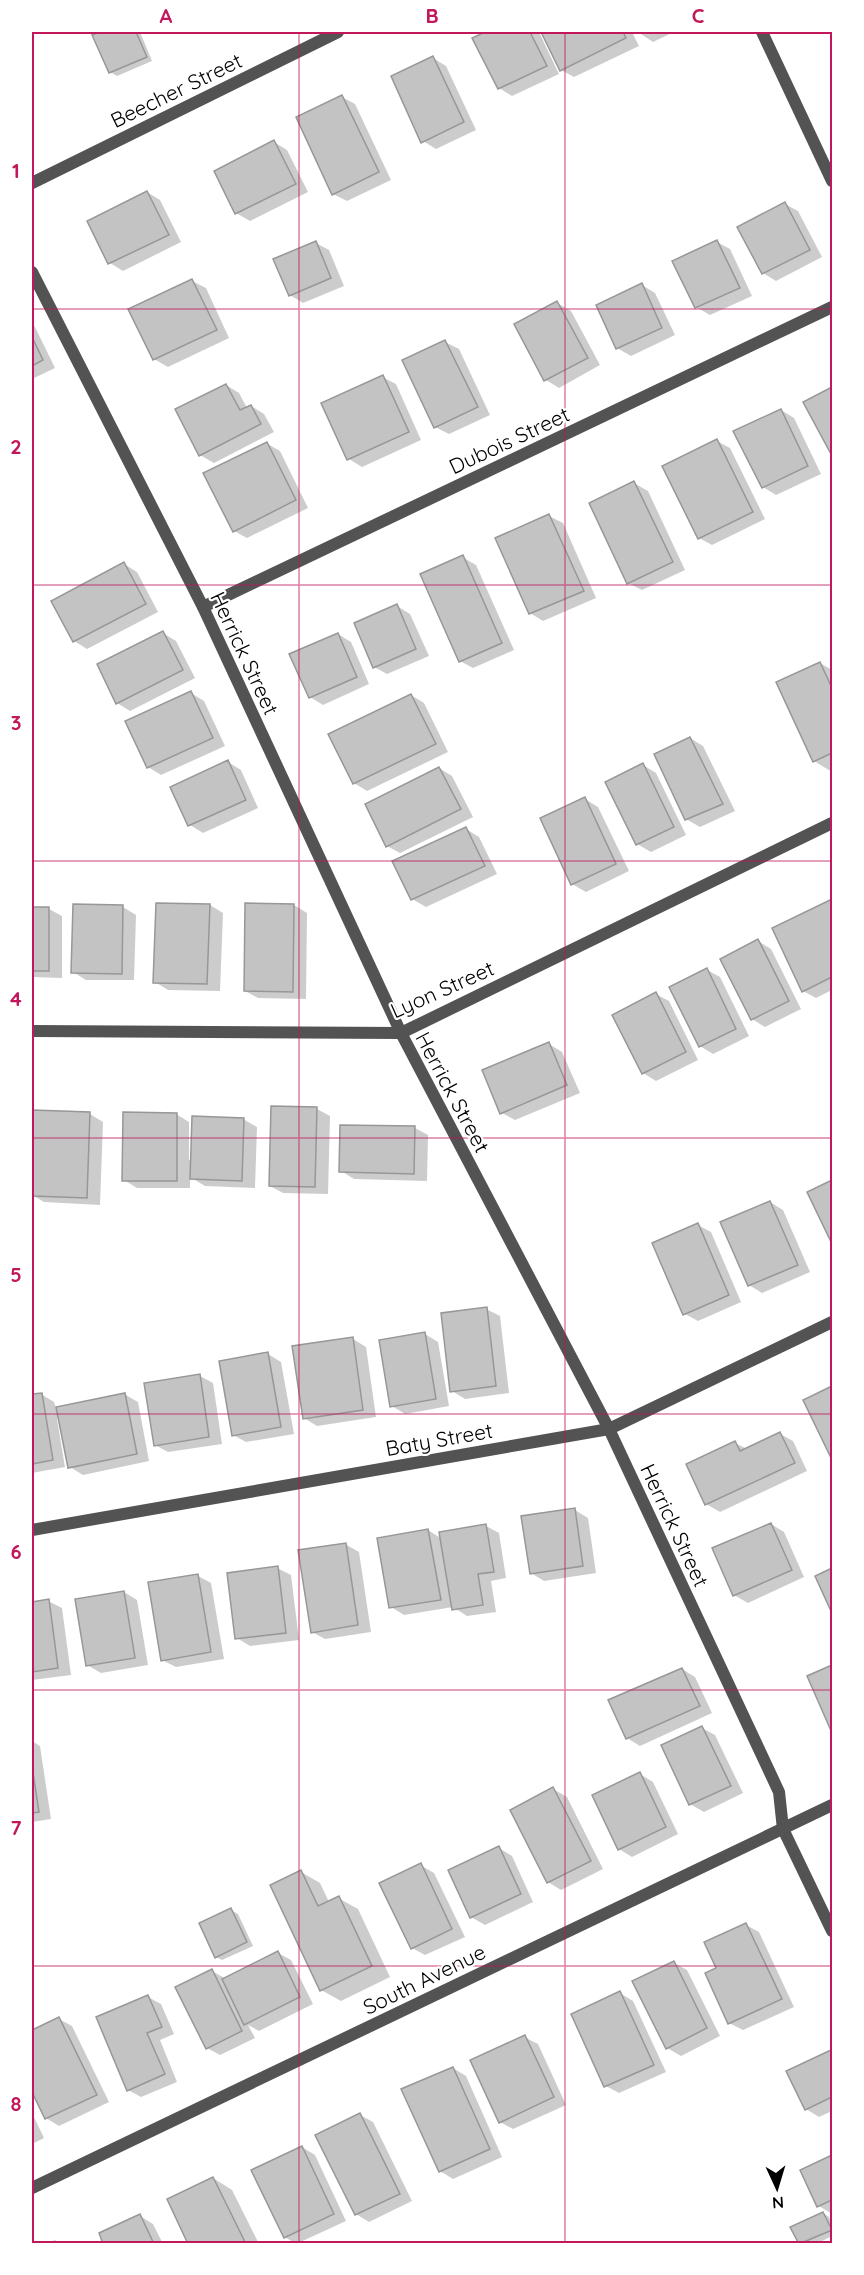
<svg xmlns="http://www.w3.org/2000/svg" width="864" height="2275" viewBox="0 0 864 2275" font-family="Quicksand,sans-serif">
<style>
.shadow{fill:#0003}
.building{fill:#c3c3c3;stroke:#979797;stroke-width:1.5}
.lines{fill:none;stroke-linecap:round;stroke-linejoin:round}
.street{stroke:#535353;stroke-width:12}
.grid{fill:none;stroke:#c2185b;stroke-width:1.5;stroke-opacity:0.55}
.labels{text-anchor:middle;dominant-baseline:central;stroke-width:4.5;stroke-linejoin:round;paint-order:stroke}
.street-label{font-size:21px;fill:#000;stroke:#fff}
.neatline{fill:none;stroke:#c2185b;stroke-width:2}
.grid-label{font-size:20px;text-anchor:middle;font-weight:bold;fill:#c2185b}
</style>
<rect width="100%" height="100%" fill="#fff"/>
<!-- shadow -->
<g class="shadow">
<polygon points="104,32 140,32 152,61 117,76 110,72 94,36"/>
<polygon points="488,32 539,32 559,74 512,96 499,88 474,38"/>
<polygon points="542,32 632,32 639,46 574,77 561,70"/>
<polygon points="638,32 674,32 653,42"/>
<polygon points="433,58 446,66 476,130 436,149 423,141"/>
<polygon points="342,97 355,104 391,180 347,201 333,194"/>
<polygon points="274,142 287,150 308,192 250,221 236,213"/>
<polygon points="147,192 160,200 181,242 123,271 110,263 89,222"/>
<polygon points="785,204 798,211 822,257 776,281 763,273"/>
<polygon points="717,242 730,249 752,296 710,315 696,307"/>
<polygon points="316,243 329,250 344,286 303,303 290,295"/>
<polygon points="192,281 206,288 229,338 168,367 154,359"/>
<polygon points="642,285 655,293 675,335 631,356 617,348"/>
<polygon points="557,303 571,311 600,365 559,388 546,380"/>
<polygon points="32,321 55,368 32,379"/>
<polygon points="445,342 459,349 490,415 449,434 435,427"/>
<polygon points="382,377 396,384 421,440 362,467 349,459 323,404"/>
<polygon points="226,385 239,393 247,408 251,406 264,414 274,432 214,463 200,455"/>
<polygon points="832,388 832,454 805,402"/>
<polygon points="781,410 794,418 821,474 776,495 763,487"/>
<polygon points="717,441 730,448 765,519 712,545 699,538"/>
<polygon points="266,443 280,451 308,508 247,538 234,531"/>
<polygon points="634,483 648,491 685,570 642,590 628,583"/>
<polygon points="549,516 563,523 596,598 543,621 530,613"/>
<polygon points="462,557 476,565 514,650 473,668 460,661"/>
<polygon points="124,564 137,572 158,612 87,649 74,641"/>
<polygon points="397,606 410,614 429,656 387,674 374,667"/>
<polygon points="163,633 176,641 195,678 130,711 117,703"/>
<polygon points="338,634 351,642 369,684 323,705 310,697"/>
<polygon points="820,663 832,670 832,772 814,761"/>
<polygon points="191,693 204,701 225,746 161,775 148,767"/>
<polygon points="411,695 424,703 448,752 367,791 354,783"/>
<polygon points="690,738 703,746 735,811 700,827 686,819"/>
<polygon points="228,762 241,770 258,808 203,833 190,825"/>
<polygon points="643,765 656,773 686,835 651,852 637,844"/>
<polygon points="439,768 452,776 473,817 400,853 387,846"/>
<polygon points="585,799 598,807 629,871 586,892 572,884 542,819"/>
<polygon points="466,829 479,837 497,874 426,907 412,899"/>
<polygon points="830,901 832,903 832,990 816,998 803,991"/>
<polygon points="210,905 223,913 220,991 168,990 155,982"/>
<polygon points="294,905 307,913 306,999 258,998 245,991"/>
<polygon points="123,907 136,915 134,980 86,980 73,972"/>
<polygon points="32,909 49,909 62,916 62,978 32,977"/>
<polygon points="758,941 771,949 801,1009 765,1027 752,1019"/>
<polygon points="707,970 720,977 749,1036 713,1054 700,1046"/>
<polygon points="656,994 669,1001 698,1060 656,1081 643,1073"/>
<polygon points="549,1044 562,1052 580,1093 515,1120 502,1113"/>
<polygon points="317,1109 330,1116 328,1194 283,1193 270,1186"/>
<polygon points="33,1112 90,1114 103,1122 100,1205 44,1202 32,1195"/>
<polygon points="176,1114 189,1122 189,1160 192,1160 243,1119 257,1127 255,1188 205,1186 190,1177 190,1188 137,1188 124,1180"/>
<polygon points="415,1128 428,1135 427,1181 354,1179 341,1171"/>
<polygon points="832,1182 832,1241 809,1193"/>
<polygon points="770,1202 783,1210 810,1272 762,1293 749,1285"/>
<polygon points="698,1225 711,1232 741,1302 698,1321 685,1314"/>
<polygon points="486,1309 500,1316 509,1393 465,1399 452,1391"/>
<polygon points="425,1334 438,1342 449,1406 405,1414 392,1406"/>
<polygon points="353,1339 366,1347 376,1417 317,1426 304,1418"/>
<polygon points="268,1354 281,1362 294,1434 246,1442 233,1435"/>
<polygon points="200,1376 213,1383 222,1444 168,1452 155,1445"/>
<polygon points="832,1388 832,1457 805,1401"/>
<polygon points="41,1394 54,1402 56,1408 124,1394 138,1402 149,1461 83,1475 70,1467 60,1418 57,1419 65,1467 32,1473 32,1396"/>
<polygon points="780,1434 793,1441 807,1471 720,1512 706,1504 735,1443 747,1449"/>
<polygon points="575,1510 588,1518 596,1573 544,1581 531,1573"/>
<polygon points="771,1524 784,1532 804,1577 748,1603 734,1595"/>
<polygon points="486,1526 499,1533 506,1578 491,1581 496,1612 467,1616 453,1607 404,1615 391,1607 428,1530 442,1539"/>
<polygon points="345,1544 359,1552 371,1632 325,1639 312,1632"/>
<polygon points="277,1568 291,1575 299,1640 250,1646 237,1638"/>
<polygon points="832,1569 832,1609 817,1577"/>
<polygon points="198,1576 211,1583 224,1659 176,1667 162,1660"/>
<polygon points="124,1592 137,1600 148,1665 101,1673 87,1665"/>
<polygon points="48,1601 62,1608 71,1675 32,1680 32,1603"/>
<polygon points="832,1667 832,1730 809,1677"/>
<polygon points="682,1669 695,1677 712,1713 640,1746 627,1738"/>
<polygon points="702,1728 715,1735 743,1793 704,1812 690,1804"/>
<polygon points="32,1741 40,1746 51,1819 32,1822"/>
<polygon points="640,1774 653,1782 678,1834 632,1857 619,1849"/>
<polygon points="553,1789 567,1797 603,1869 561,1890 548,1882"/>
<polygon points="499,1848 512,1856 533,1902 485,1925 471,1917"/>
<polygon points="420,1865 434,1873 465,1937 425,1955 412,1948"/>
<polygon points="301,1872 320,1883 329,1902 338,1898 358,1909 390,1977 341,2001 321,1990"/>
<polygon points="231,1910 238,1914 253,1946 222,1960 216,1957"/>
<polygon points="746,1925 759,1932 794,2007 743,2030 729,2023 718,1969"/>
<polygon points="278,1953 291,1960 313,2004 259,2031 248,2025 255,2038 220,2055 207,2048 212,1971 226,1979"/>
<polygon points="674,1963 687,1970 720,2036 681,2056 667,2048"/>
<polygon points="620,1993 633,2001 666,2072 619,2093 606,2086"/>
<polygon points="148,1997 161,2004 174,2034 160,2040 177,2082 141,2097 128,2090"/>
<polygon points="59,2019 72,2026 109,2102 59,2126 46,2118 32,2088 32,2032"/>
<polygon points="524,2037 538,2044 566,2105 513,2129 500,2122"/>
<polygon points="831,2052 832,2111 819,2117 806,2109 788,2072"/>
<polygon points="453,2068 466,2076 502,2157 453,2179 440,2171"/>
<polygon points="32,2113 44,2138 32,2144"/>
<polygon points="360,2115 373,2122 412,2201 369,2222 356,2214"/>
<polygon points="302,2147 315,2155 346,2221 296,2244 285,2237"/>
<polygon points="832,2157 832,2214 819,2206 802,2171"/>
<polygon points="213,2178 232,2190 259,2244 190,2244"/>
<polygon points="823,2213 829,2217 832,2224 832,2236 816,2244 800,2244 792,2228"/>
<polygon points="140,2216 153,2224 163,2244 105,2244"/>
<polygon points="55,2240 61,2244 47,2244"/>
</g>
<!-- building -->
<g class="building">
<polygon points="100,32 136,32 147,57 109,73 92,35"/>
<polygon points="485,32 530,32 547,66 498,89 472,38"/>
<polygon points="541,32 623,32 626,38 560,71"/>
<polygon points="433,56 464,122 421,143 391,76"/>
<polygon points="342,95 379,172 332,195 296,117"/>
<polygon points="274,140 296,184 235,214 214,171"/>
<polygon points="147,191 169,235 108,264 87,221"/>
<polygon points="785,202 810,250 762,274 737,227"/>
<polygon points="717,240 740,288 695,308 672,261"/>
<polygon points="316,241 331,278 289,296 273,259"/>
<polygon points="192,279 217,330 153,360 128,309"/>
<polygon points="642,283 662,328 616,349 596,305"/>
<polygon points="557,301 588,358 544,381 514,324"/>
<polygon points="32,337 43,360 32,366"/>
<polygon points="445,340 478,407 434,428 402,360"/>
<polygon points="383,375 409,432 347,460 321,403"/>
<polygon points="226,384 240,410 251,405 261,424 199,456 175,409"/>
<polygon points="832,387 832,456 803,402"/>
<polygon points="781,409 808,466 762,488 733,431"/>
<polygon points="717,439 753,512 698,539 662,466"/>
<polygon points="267,442 296,500 233,532 203,473"/>
<polygon points="634,481 673,562 627,584 589,503"/>
<polygon points="549,514 584,591 529,614 495,538"/>
<polygon points="463,555 502,643 459,662 420,574"/>
<polygon points="124,562 146,604 73,642 51,601"/>
<polygon points="397,604 416,649 373,668 354,623"/>
<polygon points="163,631 183,670 116,704 97,664"/>
<polygon points="338,633 357,677 309,698 289,654"/>
<polygon points="820,662 832,688 832,753 813,762 776,682"/>
<polygon points="191,691 213,738 147,768 125,721"/>
<polygon points="411,694 436,744 353,784 328,734"/>
<polygon points="690,737 723,804 685,820 654,754"/>
<polygon points="228,760 246,800 188,826 170,787"/>
<polygon points="643,763 674,827 636,845 605,782"/>
<polygon points="439,767 461,809 386,847 365,804"/>
<polygon points="585,797 616,864 571,885 540,818"/>
<polygon points="466,827 485,866 411,900 392,861"/>
<polygon points="830,900 832,904 832,977 802,992 772,928"/>
<polygon points="156,903 210,904 207,984 153,983"/>
<polygon points="245,903 294,904 293,992 244,991"/>
<polygon points="73,904 123,905 122,974 71,973"/>
<rect x="32" y="907" width="17" height="64"/>
<polygon points="758,939 789,1001 751,1020 720,959"/>
<polygon points="707,968 736,1029 699,1047 669,987"/>
<polygon points="656,992 686,1052 642,1074 612,1015"/>
<polygon points="549,1042 567,1085 500,1114 482,1070"/>
<polygon points="271,1106 317,1107 315,1187 269,1186"/>
<polygon points="32,1110 90,1112 87,1198 32,1196"/>
<polygon points="123,1112 177,1113 177,1181 122,1181"/>
<polygon points="192,1116 244,1118 242,1181 190,1179"/>
<polygon points="340,1125 415,1126 414,1174 339,1172"/>
<polygon points="832,1180 832,1244 807,1192"/>
<polygon points="770,1201 798,1265 748,1286 720,1222"/>
<polygon points="698,1223 729,1295 683,1315 652,1243"/>
<polygon points="487,1307 496,1386 450,1392 441,1313"/>
<polygon points="425,1332 436,1399 390,1407 379,1340"/>
<polygon points="353,1337 363,1410 303,1419 292,1346"/>
<polygon points="268,1352 281,1427 232,1436 219,1361"/>
<polygon points="200,1374 209,1437 154,1446 144,1383"/>
<polygon points="832,1386 832,1460 803,1400"/>
<polygon points="42,1393 53,1460 32,1464 32,1394"/>
<polygon points="125,1393 137,1454 68,1468 56,1407"/>
<polygon points="780,1432 795,1463 705,1505 686,1464 735,1441 740,1451"/>
<polygon points="575,1508 583,1566 530,1574 521,1516"/>
<polygon points="771,1523 792,1570 733,1596 712,1548"/>
<polygon points="486,1524 494,1572 478,1574 483,1605 452,1610 439,1532"/>
<polygon points="428,1529 441,1600 389,1608 377,1538"/>
<polygon points="346,1543 358,1625 311,1633 298,1550"/>
<polygon points="278,1566 286,1633 235,1639 227,1573"/>
<polygon points="832,1568 832,1608 830,1609 815,1576"/>
<polygon points="198,1574 211,1652 161,1661 148,1582"/>
<polygon points="124,1591 135,1658 86,1666 75,1599"/>
<polygon points="49,1599 58,1668 32,1672 32,1602"/>
<polygon points="832,1665 832,1733 807,1676"/>
<polygon points="682,1668 700,1706 626,1739 608,1700"/>
<polygon points="702,1726 731,1786 689,1805 661,1745"/>
<polygon points="32,1766 39,1812 32,1813"/>
<polygon points="640,1772 666,1827 618,1850 592,1795"/>
<polygon points="553,1787 591,1861 547,1883 510,1810"/>
<polygon points="499,1846 521,1894 470,1918 448,1870"/>
<polygon points="421,1863 452,1929 411,1949 379,1883"/>
<polygon points="301,1870 318,1906 339,1896 372,1966 320,1991 270,1885"/>
<polygon points="231,1908 247,1942 215,1958 199,1923"/>
<polygon points="746,1923 782,1999 728,2024 705,1973 716,1968 704,1942"/>
<polygon points="278,1951 300,1997 244,2025 222,1979"/>
<polygon points="674,1961 707,2028 666,2049 632,1981"/>
<polygon points="212,1969 242,2031 206,2049 175,1987"/>
<polygon points="620,1991 654,2065 604,2087 571,2014"/>
<polygon points="148,1995 162,2027 147,2033 165,2074 127,2091 96,2017"/>
<polygon points="59,2017 97,2095 45,2119 32,2092 32,2030"/>
<polygon points="525,2035 554,2097 499,2123 470,2060"/>
<polygon points="831,2050 832,2097 805,2110 786,2071"/>
<polygon points="453,2067 490,2149 439,2172 401,2089"/>
<polygon points="360,2113 400,2194 355,2215 315,2135"/>
<polygon points="302,2146 334,2214 284,2238 251,2170"/>
<polygon points="832,2155 832,2200 817,2207 800,2170"/>
<polygon points="213,2177 246,2244 188,2244 167,2199"/>
<polygon points="823,2212 832,2230 799,2244 790,2227"/>
<polygon points="140,2214 154,2244 103,2244 99,2233"/>
</g>
<g class="lines">
<!-- street -->
<g class="street">
<polyline points="762,32 832,181"/>
<polyline points="32,183 338,32"/>
<polyline points="32,272 203,607 401,1033 609,1429 779,1792 783,1829 832,1931"/>
<polyline points="203,607 832,307"/>
<polyline points="32,1031 401,1033 832,823"/>
<polyline points="32,1530 609,1429 832,1322"/>
<polyline points="32,2188 832,1805"/>
</g>
</g>
<!-- grid -->
<path class="grid" d="M299,32V2244M565,32V2244M32,309H832M32,585H832M32,861H832M32,1138H832M32,1414H832M32,1690H832M32,1966H832"/>
<g class="labels">
<!-- street labels -->
<g class="street-label">
<text transform="translate(176 90) rotate(-26)">Beecher Street</text>
<text transform="translate(509 440) rotate(-25)">Dubois Street</text>
<text transform="translate(245 653) rotate(65)">Herrick Street</text>
<text transform="translate(442 989) rotate(-24)">Lyon Street</text>
<text transform="translate(453 1092) rotate(62)">Herrick Street</text>
<text transform="translate(439 1439) rotate(-10)">Baty Street</text>
<text transform="translate(675 1525) rotate(65)">Herrick Street</text>
<text transform="translate(424 1979) rotate(-26)">South Avenue</text>
</g>
</g>
<!-- border -->
<rect width="864" height="2275" fill="none" stroke="#ffffff" stroke-width="66"/>
<!-- north arrow -->
<g transform="translate(777 2188) rotate(176)" stroke="#ffffff" stroke-width="4.5" paint-order="stroke">
<path d="M0-4.5L10 22L0 15L-10 22Z" fill="#000000"/>
<text y="-9" font-size="16" font-weight="bold" text-anchor="middle" fill="#000000">N</text>
</g>
<rect x="33" y="33" width="798" height="2209" class="neatline"/>
<g class="grid-label">
<text x="166" y="23">A</text>
<text x="432" y="23">B</text>
<text x="698" y="23">C</text>
<text x="16" y="178">1</text>
<text x="16" y="454">2</text>
<text x="16" y="730">3</text>
<text x="16" y="1006">4</text>
<text x="16" y="1282">5</text>
<text x="16" y="1559">6</text>
<text x="16" y="1835">7</text>
<text x="16" y="2111">8</text>
</g>
</svg>
